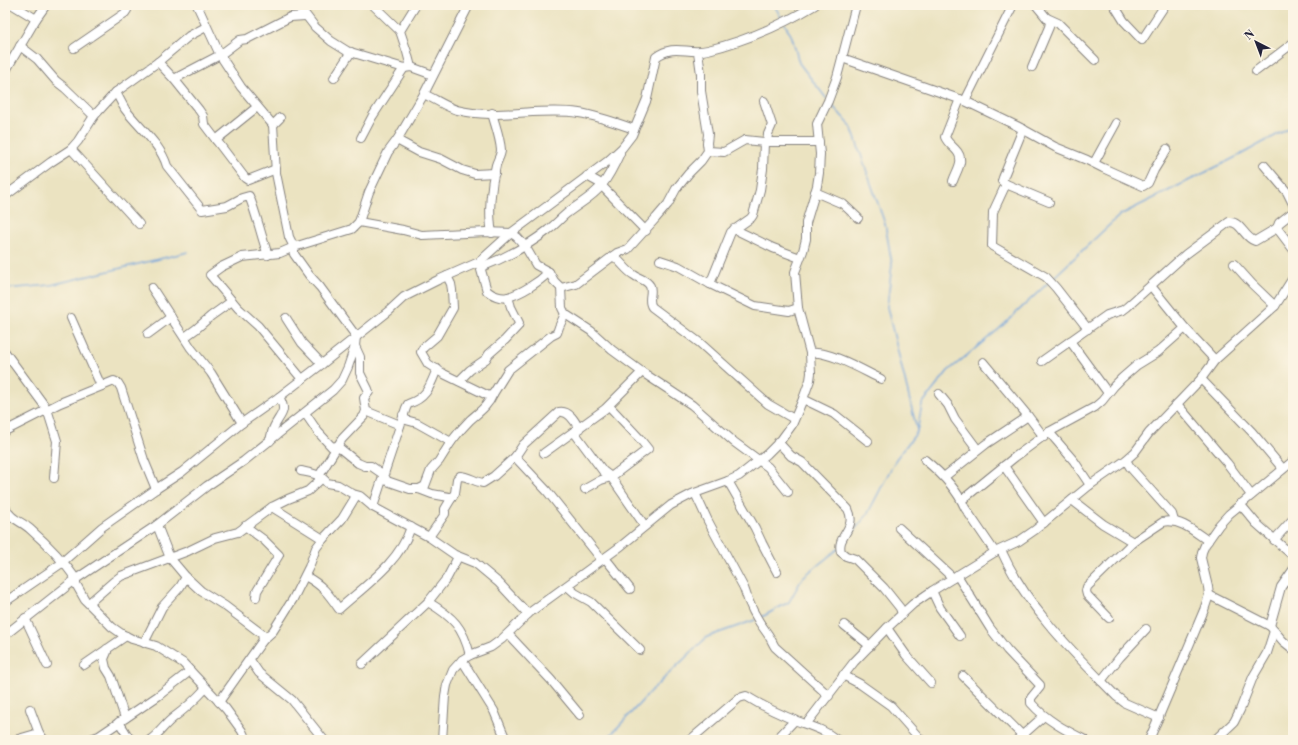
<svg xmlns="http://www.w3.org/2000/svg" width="1298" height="745" viewBox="0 0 1298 745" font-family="'Libre Bodoni',serif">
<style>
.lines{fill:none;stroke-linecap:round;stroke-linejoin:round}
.stream{stroke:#6ea1d9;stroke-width:1.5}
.minor-casing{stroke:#86827e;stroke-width:10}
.minor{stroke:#fff;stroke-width:8}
</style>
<rect width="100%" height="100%" fill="#fcf5e5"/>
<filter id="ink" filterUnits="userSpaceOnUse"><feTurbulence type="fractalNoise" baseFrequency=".025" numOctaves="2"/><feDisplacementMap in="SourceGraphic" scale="8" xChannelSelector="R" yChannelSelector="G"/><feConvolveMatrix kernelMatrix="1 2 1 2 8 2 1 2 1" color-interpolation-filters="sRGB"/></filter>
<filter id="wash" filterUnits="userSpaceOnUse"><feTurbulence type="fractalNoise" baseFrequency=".012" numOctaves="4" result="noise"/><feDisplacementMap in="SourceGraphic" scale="16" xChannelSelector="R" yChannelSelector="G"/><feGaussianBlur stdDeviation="0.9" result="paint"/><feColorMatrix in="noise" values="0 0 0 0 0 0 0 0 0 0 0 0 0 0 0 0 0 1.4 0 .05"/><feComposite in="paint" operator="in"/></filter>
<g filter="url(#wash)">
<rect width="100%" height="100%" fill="#ebe3c1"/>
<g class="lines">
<!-- stream -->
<g class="stream">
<polyline points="774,5 782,19"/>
<polyline points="785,24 792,37 799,63 826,98"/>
<polyline points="830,103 851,126 885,224 892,264 887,307 917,430"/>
<polyline points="1052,279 1120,215 1240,155 1293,126"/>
<polyline points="5,289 51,285 188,252"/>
<polyline points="846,540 867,515 896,459 917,432 922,404 948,371 999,329 1048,283"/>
<polyline points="760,618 789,602 803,577 838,549"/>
<polyline points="606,740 653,689 707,637 755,620"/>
</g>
</g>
</g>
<g filter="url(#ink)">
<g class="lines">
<defs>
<g id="minor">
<polyline points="13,5 36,19"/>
<polyline points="298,5 315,27 331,41 347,51 404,68 411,67 433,75"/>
<polyline points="373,5 400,31"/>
<polyline points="1114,5 1124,21 1142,40 1165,5"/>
<polyline points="1047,18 1058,23 1095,60"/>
<polyline points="20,46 37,59 56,81 65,88 94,116"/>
<polyline points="74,48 125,13 127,10 127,5"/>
<polyline points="842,58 965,101 1017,126 1055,147 1087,160 1103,168 1143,186 1148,183 1154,170 1167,149"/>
<polyline points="158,62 174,79 199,110 203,116 204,124 245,178 248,180 276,169"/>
<polyline points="411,67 407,52 400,31 416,5"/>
<polyline points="1032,67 1049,27 1050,22 1036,5"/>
<polyline points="1256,71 1293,43"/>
<polyline points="5,72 36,19 46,5"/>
<polyline points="334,78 351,52"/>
<polyline points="174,79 220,55 240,40 247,39 290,17 305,16"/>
<path d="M116,92C119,98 122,104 125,109C139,128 160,143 167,166L202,210L227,206L242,198L249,196C257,215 261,236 268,255"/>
<path d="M424,94C435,99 446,107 457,110C497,120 539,107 579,113C598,116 617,123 634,129"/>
<polyline points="764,101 772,125 768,134 767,141"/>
<polyline points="965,101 1013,5"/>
<path d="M492,113C495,125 500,137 501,150C501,155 498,159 496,165C491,185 488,213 492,233"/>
<polyline points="273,125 280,118"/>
<polyline points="1023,129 1003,178 1002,181 1006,184 993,212 992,246 1046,277 1056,288 1088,329"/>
<polyline points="361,138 372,117 404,68"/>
<polyline points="216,140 257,107"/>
<polyline points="397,140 419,152 441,159 462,170 475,174 495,173"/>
<polyline points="764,142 819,142"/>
<polyline points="71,149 139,224"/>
<polyline points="708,151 724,152 745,140 764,142 763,169 760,190 753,215 751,218 731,232 710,284"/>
<polyline points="1094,163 1116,123"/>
<polyline points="1264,165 1287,192 1293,204"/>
<polyline points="587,176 598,182 646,231"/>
<path d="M953,181C957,169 966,160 955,149C951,145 947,142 945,137L960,99"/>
<polyline points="1006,184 1049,202"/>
<polyline points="815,192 843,204 858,218"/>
<polyline points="5,196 51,162 71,149 78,141 94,116 116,92 158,62 189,36 206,27"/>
<polyline points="359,222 403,230 422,235 487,232 511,233 517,237 525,246 536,265 549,272 554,281 561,288 562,308 565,314 591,331 612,350 642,372 692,405 734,442 768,467 788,492"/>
<polyline points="1277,228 1293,249"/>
<polyline points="734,229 773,248 800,258"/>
<path d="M613,256C621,261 626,271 634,275C639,279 646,279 650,286C653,293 647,300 652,307L700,343L768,404L794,419"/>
<polyline points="660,260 678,266 710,284 755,306 789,311 798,308"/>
<path d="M479,263L487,291C492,295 501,299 508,297C522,293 539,282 549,272"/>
<polyline points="1234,264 1252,284 1275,306"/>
<path d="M481,267C505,258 528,246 548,230C555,225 560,219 566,214C578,204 593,197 602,185C610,175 615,164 620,153"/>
<polyline points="447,276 451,284 452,290 453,308 437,336 423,348 421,352 428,364 444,374 489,396 493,394 508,370 551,336 557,333 559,327 565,314"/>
<polyline points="1151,286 1185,328 1215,360"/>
<polyline points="152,288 191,348 211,373 242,423"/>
<polyline points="561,288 576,284 617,253 628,249 656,218 668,204 676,189 689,173 701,161 708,151 707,143 708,134 701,91 701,74 698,52"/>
<polyline points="71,318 101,386"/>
<polyline points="286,318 302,343 322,364"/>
<polyline points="148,334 171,317"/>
<polyline points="185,337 196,329 211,316 232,301"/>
<polyline points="1070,341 1108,393"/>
<polyline points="5,352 47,409 57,441 54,478"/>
<path d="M810,353C829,350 864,371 881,379"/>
<path d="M1042,361L1107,315L1123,310L1127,307L1186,254L1229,222C1241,221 1244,238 1255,241L1277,228L1279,223L1293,212"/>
<polyline points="983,362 1028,416 1044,437"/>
<polyline points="302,379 258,326 238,308 210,275 221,267 242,257 280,253 294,247 352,229 359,222 369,192 388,152 397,140 424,94 468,7"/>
<polyline points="1201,379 1252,432 1283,469"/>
<polyline points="459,381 470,370 486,359 489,354 505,340 518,326 519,323 511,307 508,297"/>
<polyline points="939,394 948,405 955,419 978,450"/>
<polyline points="803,399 834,414 868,441"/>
<polyline points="1177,404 1227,463 1251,495"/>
<polyline points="366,411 400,425"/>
<polyline points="305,413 318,432 332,447 337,446 358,463 365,466 371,466 384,475 387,481 410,489 419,489 432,494 449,497 451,499 445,509 445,514 429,537"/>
<path d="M403,415L406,420L417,423L451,442C457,434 463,427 470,420C479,412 488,406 493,394"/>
<polyline points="5,431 60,403 114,381 118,383 121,388 144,460 156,489"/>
<polyline points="574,432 603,471 611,477 645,526"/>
<polyline points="1049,432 1074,461 1090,485"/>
<path d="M270,441C271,436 272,431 274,427C280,414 288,412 279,397"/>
<path d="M778,442L791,456L802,462L848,509C858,529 836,535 841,552L846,556L855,559L884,588L900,608L902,614"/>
<polyline points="544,453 605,409 642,372"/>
<polyline points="515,457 547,491 602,560"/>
<path d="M925,460C941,473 957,489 965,508L995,552"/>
<polyline points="1126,460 1130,467 1172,514 1174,521"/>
<polyline points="1004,466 1044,523"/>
<path d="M301,471C311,473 321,474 327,483L338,485L353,494L360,496L373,507L429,537L455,555L475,563L499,583L528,614"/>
<polyline points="944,477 986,444 1028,416"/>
<polyline points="728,481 755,528 762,543 777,572"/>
<polyline points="419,489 425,486 431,470 439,461 451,442"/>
<polyline points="585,489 601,480 611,477 648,449 640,439 609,406"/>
<path d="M695,493L708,521L744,588C749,605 757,620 767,633C770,637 772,642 775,647L829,696"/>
<path d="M451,499L455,493L457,479L460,476C468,476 475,482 483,483L494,476L515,457L523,445L559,412C569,410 575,421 579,429"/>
<polyline points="962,500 1015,457 1049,432 1095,407 1102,401 1114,386 1122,378 1137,365 1158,352 1185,328"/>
<polyline points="1072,500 1103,524 1133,542"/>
<polyline points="1240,504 1256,523 1293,556"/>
<path d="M5,507C10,519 21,521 30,529C47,544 63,560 76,579V584L85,600L112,627L122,634L132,639L156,646L183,663L226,709L242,731L246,740"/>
<polyline points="272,507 323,539"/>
<path d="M373,507L406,408L408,404C427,398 430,386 437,369"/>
<polyline points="157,525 170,558 186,577 201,591 225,606 262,634 263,640 219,702"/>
<polyline points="245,526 264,540 279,555 257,591 256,597"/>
<polyline points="899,528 953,578"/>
<polyline points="1274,540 1293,519"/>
<path d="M1001,550C1027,608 1073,652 1116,696L1125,703L1159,718"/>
<polyline points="605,558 630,589"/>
<path d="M957,575L990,628L1007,650L1040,685V687L1031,698V703C1046,720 1065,730 1085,740"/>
<path d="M305,576C322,585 328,593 339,609C366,585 400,562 411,527"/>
<polyline points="567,586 575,593 591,602 640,650"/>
<polyline points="932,591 940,608 960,636"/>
<polyline points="1209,595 1270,626 1283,641 1293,649"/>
<path d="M5,602L59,565L102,527L156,489L182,472L242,423L279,397L322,364L390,310L404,297L438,280L479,262L511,233L608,161L622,148L632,135L647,99L656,57C675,43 687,55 708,50C745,41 782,25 815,5"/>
<path d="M428,602C453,617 463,627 470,655"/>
<polyline points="89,603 113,582 121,576 188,551 215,538 238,532 272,507 288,499 308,491 319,481 319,476 342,439 364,416 366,411 364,398 369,392 368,389 360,373 360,357 355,346"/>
<polyline points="25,618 47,665"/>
<path d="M1109,618L1087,595L1086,591L1087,587L1133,542L1163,522C1180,518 1195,532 1208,541"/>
<polyline points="844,625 870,646"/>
<polyline points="1270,626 1281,587 1293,570"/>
<polyline points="887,628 906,655 931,683"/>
<polyline points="508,634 551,680 580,715"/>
<polyline points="5,635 76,579 157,525 207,486 244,461 333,390 342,380 348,367 355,346 356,336 320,287 309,275 294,254 294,247 289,237 276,173 273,125 241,87 220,55 197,5"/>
<polyline points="263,640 273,631 293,599 309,567 316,548 323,539 342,519 356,496"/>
<polyline points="144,643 162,607 180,587 186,577"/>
<polyline points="107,649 107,652 104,659 106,668 111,676 125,718"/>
<polyline points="250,660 259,673 292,700 324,740"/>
<polyline points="462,660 494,711 506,740"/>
<polyline points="362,664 428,602 447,578 458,557"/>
<polyline points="84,665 126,636"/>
<polyline points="843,675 860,684 891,706 921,740"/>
<polyline points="963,676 1022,735"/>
<polyline points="1101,681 1120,657 1146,629"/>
<polyline points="30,709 39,733 44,740"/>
<polyline points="119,722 129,738 132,740"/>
<polyline points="807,723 854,662 887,628 913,604 932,591 995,552 1019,541 1035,530 1090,485 1126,460 1135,452 1149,433 1201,379 1215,360 1275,306 1293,278"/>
<polyline points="15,740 39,733"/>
<polyline points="88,740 99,736 158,696 190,671"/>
<path d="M150,740C159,734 164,725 173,718C185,709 196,699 206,688"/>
<polyline points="442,740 445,696 447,685 453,670 462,660 470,655 491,647 502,639 529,613 621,546 671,505 692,494 728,481 739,476 767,454 781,440 792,425 803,399 810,380 811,373 810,353 798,308 795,272 803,251 806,239 806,223 817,186 819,173 820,154 817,124 828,101 837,77 856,5"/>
<path d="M690,740L739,698L746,696C759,704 773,711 787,717C805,725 821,727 837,740"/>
<polyline points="776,740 795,720"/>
<polyline points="1017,740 1044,716"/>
<polyline points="1149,740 1204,610 1209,595 1208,587 1201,558 1202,552 1205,545 1219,525 1229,514 1293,461"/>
<polyline points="1215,740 1234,722 1240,710 1253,677 1267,653 1274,631"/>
</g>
</defs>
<!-- minor casing -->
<use href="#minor" class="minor-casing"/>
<!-- minor -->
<use href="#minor" class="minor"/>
</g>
</g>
<!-- margin -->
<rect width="1298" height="745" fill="none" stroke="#fcf5e5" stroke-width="20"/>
<!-- north arrow -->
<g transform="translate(1256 42) rotate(318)" stroke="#fcf5e5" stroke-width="3" paint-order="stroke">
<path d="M0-3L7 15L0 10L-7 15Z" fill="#22223b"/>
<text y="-6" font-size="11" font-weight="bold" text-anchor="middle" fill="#22223b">N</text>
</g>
</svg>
